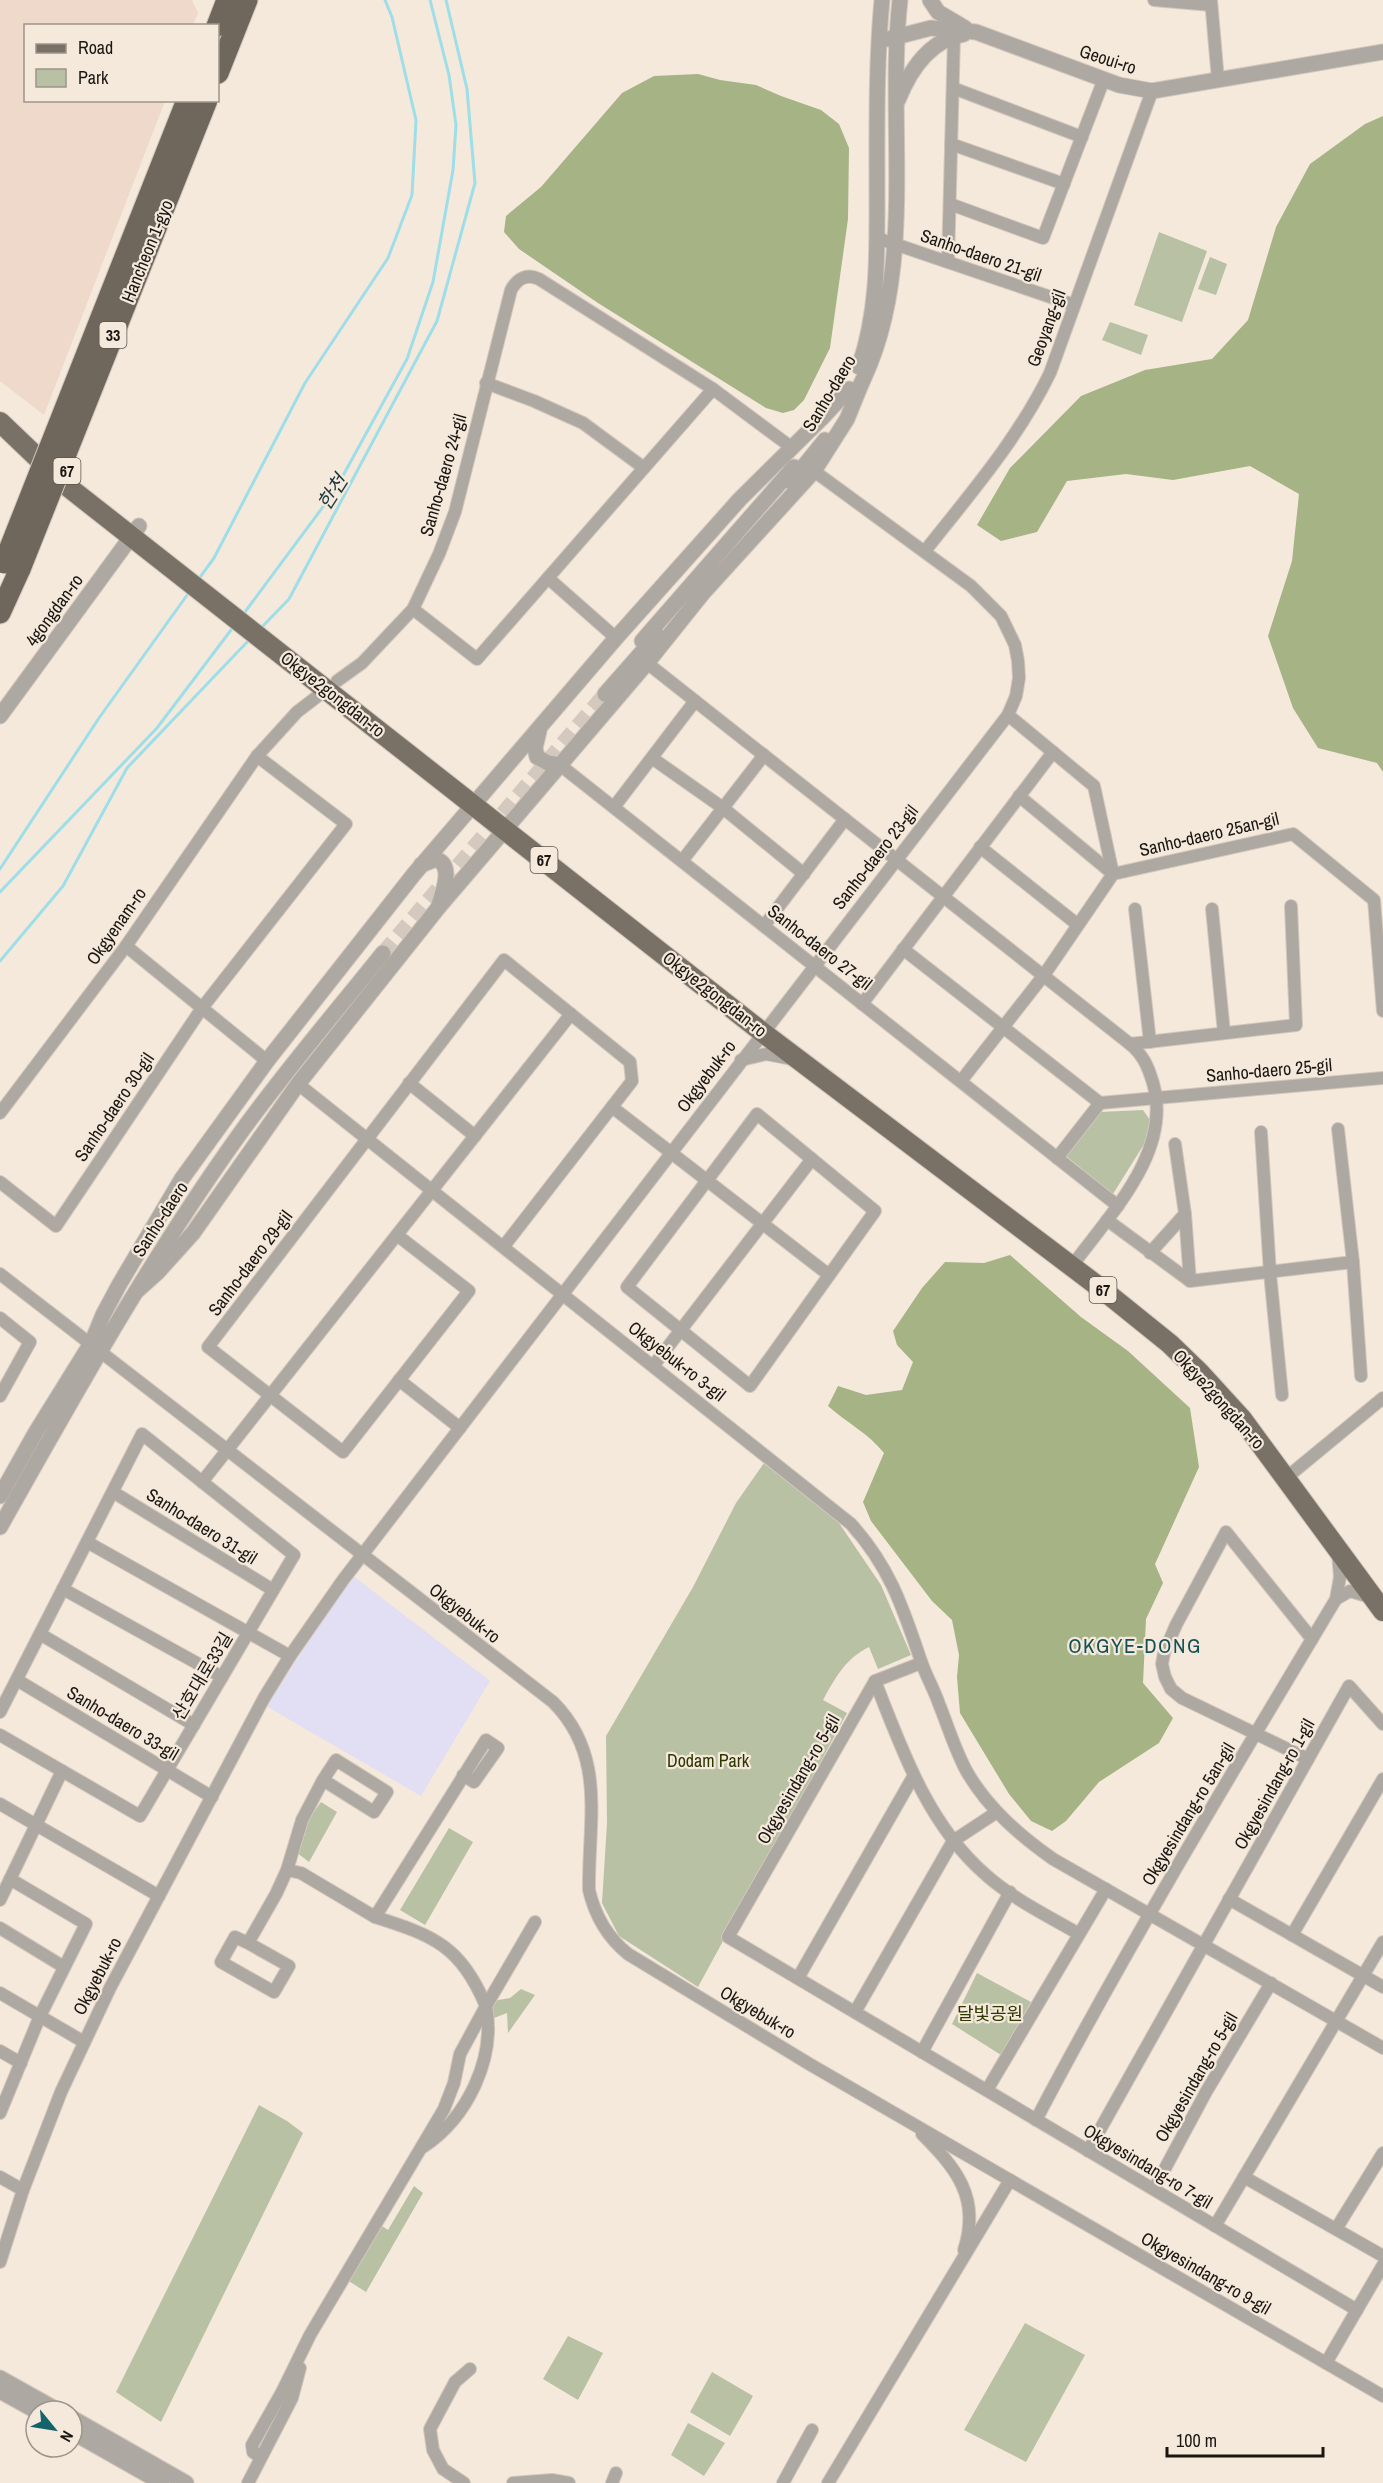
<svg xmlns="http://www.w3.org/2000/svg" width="1383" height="2483" viewBox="0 0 1383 2483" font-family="'Archivo Narrow','Noto Sans KR',sans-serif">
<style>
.commercial{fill:#e2def4}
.industrial{fill:#eed9cb}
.green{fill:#b8c1a3}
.forest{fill:#a5b385}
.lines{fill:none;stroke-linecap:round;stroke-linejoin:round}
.stream{stroke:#9edee8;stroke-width:3}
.tertiary-tunnel{stroke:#d4c9be;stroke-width:15;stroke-dasharray:15 8;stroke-linecap:butt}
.minor-casing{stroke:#d2c7bc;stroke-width:14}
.tertiary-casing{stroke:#d2c7bc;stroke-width:17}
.primary-casing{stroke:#d2c7bc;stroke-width:22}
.trunk-casing{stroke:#d2c7bc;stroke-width:23}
.minor{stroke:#ada8a2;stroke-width:12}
.tertiary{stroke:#ada8a2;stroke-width:15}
.primary{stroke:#797166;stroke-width:20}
.trunk{stroke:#70675c;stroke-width:21}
.trunk-bridge-casing{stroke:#d2c7bc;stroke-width:23;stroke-linecap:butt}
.trunk-bridge{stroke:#70675c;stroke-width:21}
.labels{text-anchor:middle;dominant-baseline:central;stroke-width:4.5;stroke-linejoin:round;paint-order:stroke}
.shield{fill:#f5e9dc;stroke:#5c554e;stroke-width:1.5}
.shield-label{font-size:16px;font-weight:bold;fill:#1a1611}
.street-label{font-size:18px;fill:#1a1611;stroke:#f5e9dc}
.park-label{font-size:18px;fill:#2d3801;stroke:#f5e9dc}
.water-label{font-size:20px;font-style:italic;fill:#19383d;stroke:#f5e9dc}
.quarter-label{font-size:21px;letter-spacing:1.5px;fill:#145157;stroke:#f5e9dc}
</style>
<rect width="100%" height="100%" fill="#f5e9dc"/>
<!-- commercial -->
<polygon class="commercial" points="352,1575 490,1681 421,1796 266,1706"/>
<!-- industrial -->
<polygon class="industrial" points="0,0 192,0 198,13 193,25 26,26 26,100 165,101 44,415 0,381"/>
<!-- green -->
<g class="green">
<polygon points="1159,232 1207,251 1182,322 1134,305"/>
<polygon points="1210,257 1227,264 1216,295 1198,289"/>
<polygon points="1110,322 1148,335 1141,355 1102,340"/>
<polygon points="1143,1110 1152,1123 1146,1141 1113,1194 1066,1156 1099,1112"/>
<path d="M769,1456L839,1523L881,1585L911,1655L878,1669L869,1647C845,1659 836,1677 823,1700L847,1713L698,1987L619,1936L602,1903L607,1823L606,1736L693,1587L736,1503Z"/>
<polygon points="321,1802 337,1812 309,1862 296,1852 307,1821"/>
<polygon points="449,1828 473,1842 425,1925 400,1910"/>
<polygon points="977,1973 1031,2002 1001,2055 952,2024"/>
<polygon points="521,1989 535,1995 508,2033 507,2013 494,2018 491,2004 492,2001 510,1998"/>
<polygon points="259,2105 287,2121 303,2133 161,2422 116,2392"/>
<polygon points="414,2186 423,2193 366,2292 344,2278 376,2222 388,2230"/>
<polygon points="1025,2323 1085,2355 1026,2462 964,2430"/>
<polygon points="568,2336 603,2353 578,2400 543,2379"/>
<polygon points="712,2372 753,2396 730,2436 690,2412"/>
<polygon points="688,2423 725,2443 704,2476 671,2455"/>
</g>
<!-- forest -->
<g class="forest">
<polygon points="698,74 720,80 756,85 781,96 821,110 839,124 849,148 848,219 830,348 804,400 794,410 783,413 766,408 598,303 519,249 504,232 506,216 541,187 622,93 654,76"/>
<polygon points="1383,116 1383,772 1377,763 1318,748 1293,708 1268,636 1292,561 1299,494 1250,466 1173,480 1126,474 1067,481 1037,532 1001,541 977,525 1010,468 1081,396 1145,370 1212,359 1248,320 1276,227 1310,164 1365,124"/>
<path d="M1010,1255L1081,1317L1128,1351L1190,1408L1199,1467L1155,1564L1163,1583L1146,1619L1143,1683L1173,1718L1159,1743L1099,1782L1066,1821L1052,1831L1031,1821L1009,1794L960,1713L957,1677L959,1655L952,1620L932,1601L871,1521L863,1502L884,1453C868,1433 847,1423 828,1406L838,1386L866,1395L902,1390L913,1362L897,1345L893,1331L922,1288L945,1262L984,1263Z"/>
</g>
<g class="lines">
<!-- stream -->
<g class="stream">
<polyline points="198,580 214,558 305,383 388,258 412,195 416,120 392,17 385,0"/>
<polyline points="242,616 334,492 407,359 433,282 453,170 456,125 449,75 430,0"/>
<polyline points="260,629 289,599 437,321 475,183 467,89 446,0"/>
<polyline points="0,869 99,718 190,591"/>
<polyline points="0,892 157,728 234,626"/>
<polyline points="0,961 63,886 127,768 249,640"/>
</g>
<!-- tertiary-tunnel -->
<polyline class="tertiary-tunnel" points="383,953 605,694"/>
<defs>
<g id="minor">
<polyline points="1154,0 1211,5"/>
<polyline points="1211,0 1218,80"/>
<polyline points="953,88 1082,137"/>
<polyline points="951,144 1064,184"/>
<polyline points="950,204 1043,238 1104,79"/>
<polyline points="877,238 1074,305"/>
<polyline points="948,262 954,36"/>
<polyline points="486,383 534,401 583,423 644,468"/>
<path d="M925,551C970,494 1018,439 1050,373L1152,91"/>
<polyline points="548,578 616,638"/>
<polyline points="413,609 477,659 713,389"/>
<path d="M647,663L1130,1044C1143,1055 1148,1066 1153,1083C1173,1152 1109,1215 1072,1266"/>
<path d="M337,681L362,663L413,609L439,554L455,512L511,290C517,279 526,273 539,279L713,389L791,447"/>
<polyline points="1008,715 1094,786 1113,874"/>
<polyline points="652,758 723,808 804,874"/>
<polyline points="560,765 1118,1206"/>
<polyline points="1019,796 1113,874"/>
<polyline points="614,807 695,701"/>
<polyline points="980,847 1078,925"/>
<polyline points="682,861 764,755"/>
<polyline points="1135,909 1150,1042"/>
<polyline points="1212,909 1224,1033"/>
<polyline points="764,926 845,819"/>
<polyline points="126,946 267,1061"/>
<polyline points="903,949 1100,1103 1383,1078"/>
<polyline points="862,1004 1053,752"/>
<polyline points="1130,1044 1296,1025 1291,906"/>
<polyline points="741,1060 766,1054 792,1059"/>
<polyline points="961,1081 1044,975 1113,874 1293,834 1374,900 1383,1011"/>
<polyline points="409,1083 475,1136"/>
<path d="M298,1084L851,1524C890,1567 903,1608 921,1661C926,1676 934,1689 939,1704C948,1726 955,1750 967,1772C988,1808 1019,1835 1053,1859L1383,2048"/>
<polyline points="612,1107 829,1275"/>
<polyline points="0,1113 126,946 257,756 297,712 327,689"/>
<polygon points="757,1114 875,1211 750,1386 627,1287"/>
<polyline points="1261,1132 1270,1273 1282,1395"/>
<polyline points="1057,1158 1100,1103"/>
<polyline points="0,1182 56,1226 202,1008 346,824 257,756"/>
<polyline points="1185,1214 1190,1281"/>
<polyline points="1107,1220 1190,1281 1353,1262 1338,1129"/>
<polyline points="397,1235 469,1291 343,1452 208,1347 504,960 630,1062 632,1081 504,1246"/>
<polyline points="1150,1253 1185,1214 1175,1144"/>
<polyline points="1353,1262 1361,1376"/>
<path d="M0,1274L553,1702C607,1756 588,1821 589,1890C595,1916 607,1937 628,1954L811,2065L1383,2396"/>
<polyline points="0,1318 30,1342 0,1396"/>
<polyline points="654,1365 812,1159"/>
<polyline points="399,1380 460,1428"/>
<polyline points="1286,1478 1383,1398"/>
<polyline points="202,1482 571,1014"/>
<polyline points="113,1492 273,1590"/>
<polyline points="87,1542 290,1656"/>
<polyline points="63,1589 222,1677"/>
<polyline points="1336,1599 1350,1591 1373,1598"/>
<polyline points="40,1634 194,1725"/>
<polyline points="921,1663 875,1681 728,1937 1357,2310"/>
<polyline points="17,1680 212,1797"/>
<path d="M875,1681C902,1750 928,1825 986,1875C1013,1899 1048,1916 1079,1934"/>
<polyline points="0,1712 142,1434 294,1555 140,1816 0,1735"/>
<polyline points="1308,1759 1182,1698 1171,1689 1165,1677 1162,1664 1164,1653 1176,1625 1226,1532 1312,1639"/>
<polyline points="0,1804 159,1896"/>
<polyline points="287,1870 301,1873 375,1917 486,1740 498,1748 474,1782 463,1775"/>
<polyline points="1229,1899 1383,1987"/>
<polyline points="0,1900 62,1771"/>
<path d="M375,1917C435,1936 460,1946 486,2006L535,1922"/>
<polyline points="0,1928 64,1967"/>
<polyline points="1292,1935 1383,1779"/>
<polyline points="248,1943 289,1966 274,1992 221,1962 235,1937 248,1943 276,1894 287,1870 302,1820 323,1780 336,1760 387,1792 374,1812 323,1780"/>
<polyline points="798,1978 913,1777"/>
<polyline points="0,1993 84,2042"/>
<polyline points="855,2012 953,1841 997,1812"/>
<polyline points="0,2051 21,2063"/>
<polyline points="922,2052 1010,1892"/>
<polyline points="987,2090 1106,1889"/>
<polyline points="0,2113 40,2016 86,1924 10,1879"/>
<path d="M1036,2120C1129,1943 1233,1771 1336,1599L1340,1577L1338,1554"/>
<path d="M922,2134C956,2168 981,2198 964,2250"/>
<path d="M423,2147C467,2118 496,2059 486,2006"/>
<polyline points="1088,2151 1349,1686 1383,1724"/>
<polyline points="0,2177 23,2190"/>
<polyline points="1244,2177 1383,2256"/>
<polyline points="1154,2189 1206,2092 1271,1983"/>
<polyline points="1215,2226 1383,1942"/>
<polyline points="1336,2229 1383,2153"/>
<polyline points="0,2262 23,2190 61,2092 110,1988 264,1698 290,1656 343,1580 1008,715 1016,696 1019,678 1018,661 1015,645 1001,616 971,586 814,471"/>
<polyline points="1326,2363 1383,2265"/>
<polyline points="260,2457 253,2452 252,2445 282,2392 310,2335 444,2109 454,2083 460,2054 486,2006"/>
<polyline points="248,2483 292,2398 300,2368"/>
<polyline points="464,2483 443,2469 433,2450 430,2429 455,2382 470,2369"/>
<polyline points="513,2483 552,2480 569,2483"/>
<polyline points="612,2483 616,2473"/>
<polyline points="783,2483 812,2430"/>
<polyline points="828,2483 1010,2180"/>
</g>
<g id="tertiary">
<polyline points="930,0 938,12 965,28"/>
<polyline points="888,39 931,28 976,32 1119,85 1152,91 1383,52"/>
<path d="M898,100C910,70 929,40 964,34"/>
<path d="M859,367C879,309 877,251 877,191C877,128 876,63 882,0"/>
<path d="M858,390C919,275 886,126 900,0"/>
<polyline points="791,482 825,440"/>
<polyline points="642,641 794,467"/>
<polyline points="605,694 657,635"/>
<polyline points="0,716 139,526"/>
<polyline points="539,731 535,748 537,757 548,763 560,765"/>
<path d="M421,865L436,859C454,865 443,891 439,905"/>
<polyline points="138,1290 157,1273 193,1233 298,1084 438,908 647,663 703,593 814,471 847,419 862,382"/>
<polyline points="91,1344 103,1315 119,1285 181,1180 267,1061 414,874 616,638 740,499 823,417 849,389"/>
<polyline points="0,1496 36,1432 95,1337"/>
<path d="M0,1527C75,1394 150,1259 239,1135C284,1072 335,1013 383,953"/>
<polyline points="0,2378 59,2411"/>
<polyline points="0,2391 36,2411"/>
<polyline points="72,2418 186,2483"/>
<polyline points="72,2432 162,2483"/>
</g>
<polyline id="primary" points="0,422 67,486 762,1032 1103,1290 1170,1344 1200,1373 1242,1419 1383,1611"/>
<g id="trunk">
<polyline points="217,26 227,0"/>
<polyline points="218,73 247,0"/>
<polyline points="0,613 20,569"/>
</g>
</defs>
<!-- minor casing -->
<use href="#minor" class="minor-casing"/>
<!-- tertiary casing -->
<use href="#tertiary" class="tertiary-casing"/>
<!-- primary casing -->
<use href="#primary" class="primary-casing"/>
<!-- trunk casing -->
<use href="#trunk" class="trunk-casing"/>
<!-- minor -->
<use href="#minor" class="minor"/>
<!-- tertiary -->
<use href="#tertiary" class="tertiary"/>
<!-- primary -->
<use href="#primary" class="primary"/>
<!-- trunk -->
<use href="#trunk" class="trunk"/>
<defs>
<g id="trunk-bridge">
<polyline points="4,563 187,100"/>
<polyline points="20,569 207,100"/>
</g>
</defs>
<!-- trunk-bridge casing -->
<use href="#trunk-bridge" class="trunk-bridge-casing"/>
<!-- trunk-bridge -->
<use href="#trunk-bridge" class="trunk-bridge"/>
</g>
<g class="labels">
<!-- shield labels -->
<g class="shield">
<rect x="99.5" y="322" width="27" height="26" rx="4.5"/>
<rect x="53.5" y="458" width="27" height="26" rx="4.5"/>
<rect x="530.5" y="847" width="27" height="26" rx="4.5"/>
<rect x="1089.5" y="1277" width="27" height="26" rx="4.5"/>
</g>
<g class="shield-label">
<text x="113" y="335">33</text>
<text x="67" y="471">67</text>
<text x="544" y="860">67</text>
<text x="1103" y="1290">67</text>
</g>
<!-- street labels -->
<g class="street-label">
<text transform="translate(1108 59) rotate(18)">Geoui-ro</text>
<text transform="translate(147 251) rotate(-68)">Hancheon 1-gyo</text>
<text transform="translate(981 255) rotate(19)">Sanho-daero 21-gil</text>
<text transform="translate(1046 328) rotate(-70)">Geoyang-gil</text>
<text transform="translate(829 393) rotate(-59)">Sanho-daero</text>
<text transform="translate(443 475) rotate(-74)">Sanho-daero 24-gil</text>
<text transform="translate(54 610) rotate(-54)">4gongdan-ro</text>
<text transform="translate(333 694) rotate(38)">Okgye2gongdan-ro</text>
<text transform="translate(1209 834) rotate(-13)">Sanho-daero 25an-gil</text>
<text transform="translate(875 857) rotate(-52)">Sanho-daero 23-gil</text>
<text transform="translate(116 926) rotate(-55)">Okgyenam-ro</text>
<text transform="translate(820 947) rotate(38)">Sanho-daero 27-gil</text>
<text transform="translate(715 994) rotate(38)">Okgye2gongdan-ro</text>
<text transform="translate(1269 1070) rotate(-5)">Sanho-daero 25-gil</text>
<text transform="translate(706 1076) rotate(-53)">Okgyebuk-ro</text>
<text transform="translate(114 1107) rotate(-56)">Sanho-daero 30-gil</text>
<text transform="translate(160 1219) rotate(-57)">Sanho-daero</text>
<text transform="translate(250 1263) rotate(-53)">Sanho-daero 29-gil</text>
<text transform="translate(677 1361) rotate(38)">Okgyebuk-ro 3-gil</text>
<text transform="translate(1219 1399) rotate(48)">Okgye2gongdan-ro</text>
<text transform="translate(202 1526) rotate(32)">Sanho-daero 31-gil</text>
<text transform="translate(465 1613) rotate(38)">Okgyebuk-ro</text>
<text transform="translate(202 1676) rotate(-59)">산호대로33길</text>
<text transform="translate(123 1723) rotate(31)">Sanho-daero 33-gil</text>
<text transform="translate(798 1779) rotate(-60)">Okgyesindang-ro 5-gil</text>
<text transform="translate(1274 1784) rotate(-61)">Okgyesindang-ro 1-gil</text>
<text transform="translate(1188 1814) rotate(-59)">Okgyesindang-ro 5an-gil</text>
<text transform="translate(97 1976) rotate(-63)">Okgyebuk-ro</text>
<text transform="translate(758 2012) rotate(31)">Okgyebuk-ro</text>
<text transform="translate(1196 2077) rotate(-60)">Okgyesindang-ro 5-gil</text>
<text transform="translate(1148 2166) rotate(31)">Okgyesindang-ro 7-gil</text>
<text transform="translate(1206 2273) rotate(30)">Okgyesindang-ro 9-gil</text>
</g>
<!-- park labels -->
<g class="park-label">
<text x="708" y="1760">Dodam Park</text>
<text x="990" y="2013">달빛공원</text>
</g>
<!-- water labels -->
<g class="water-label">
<text transform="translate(332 492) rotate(-57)">한천</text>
</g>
<!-- quarter labels -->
<g class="quarter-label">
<text x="1135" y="1645">OKGYE-DONG</text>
</g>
</g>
<!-- legend -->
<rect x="24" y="24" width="195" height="78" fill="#f5e9dc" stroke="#9d958b" stroke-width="1.5"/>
<rect x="36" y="44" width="30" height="9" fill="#797166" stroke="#9d958b" stroke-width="1.5"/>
<text x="78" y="54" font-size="18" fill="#1a1611">Road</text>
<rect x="36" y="69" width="30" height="18" fill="#b8c1a3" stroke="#9d958b" stroke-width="1.5"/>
<text x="78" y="84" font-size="18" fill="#1a1611">Park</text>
<!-- north arrow -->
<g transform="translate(54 2429) rotate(120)"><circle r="28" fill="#f5e9dc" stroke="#9d958b" stroke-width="1.5"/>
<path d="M0-4.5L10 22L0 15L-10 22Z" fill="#14636b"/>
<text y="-9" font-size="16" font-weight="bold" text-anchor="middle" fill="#1a1611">N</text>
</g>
<!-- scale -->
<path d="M1167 2447v9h156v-9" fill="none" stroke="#1a1611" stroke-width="3"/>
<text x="1176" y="2447" font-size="18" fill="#1a1611" stroke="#f5e9dc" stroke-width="4.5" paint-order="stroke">100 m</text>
</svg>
